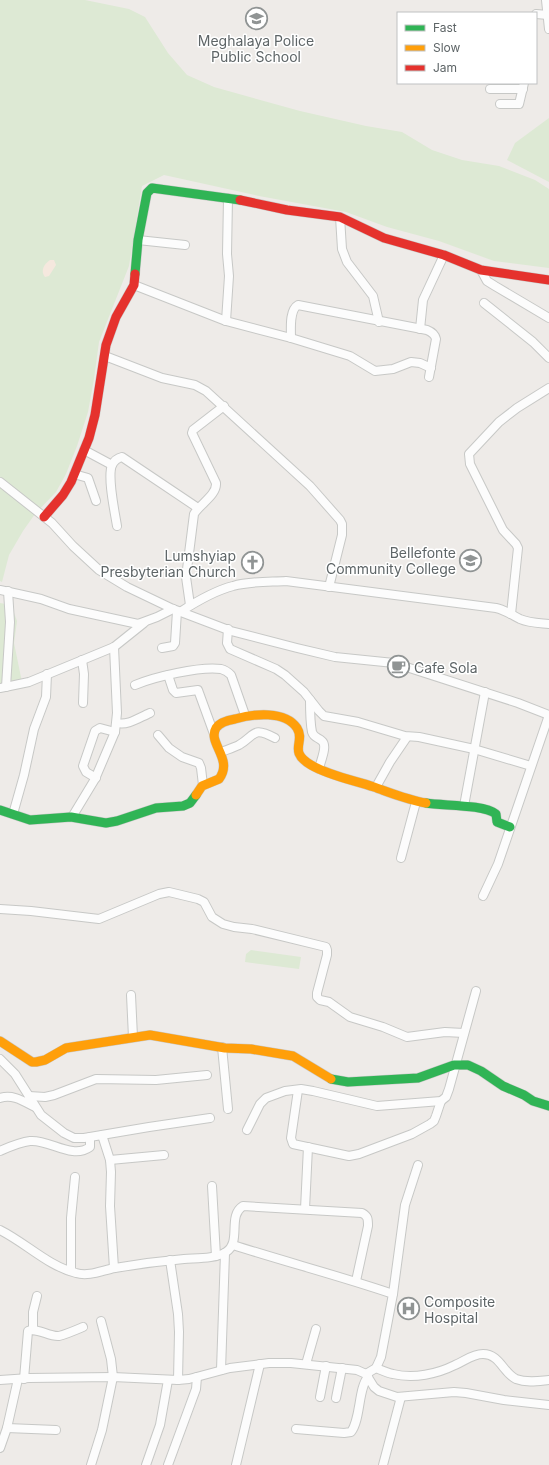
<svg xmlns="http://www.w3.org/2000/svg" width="549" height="1465" viewBox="0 0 549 1465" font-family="Inter,sans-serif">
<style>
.green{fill:#dde9d4}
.sand{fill:#f5e8de}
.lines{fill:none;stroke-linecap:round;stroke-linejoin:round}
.street-casing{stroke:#c7c8c6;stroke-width:10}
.fast-casing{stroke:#cac9c8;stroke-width:10}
.slow-casing{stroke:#cac9c8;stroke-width:10}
.jam-casing{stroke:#cac9c8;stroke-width:10}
.street{stroke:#fcfcfc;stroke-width:8}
.fast{stroke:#30b455;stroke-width:9}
.slow{stroke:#ff9f0a;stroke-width:9}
.jam{stroke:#e5322d;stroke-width:9}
.labels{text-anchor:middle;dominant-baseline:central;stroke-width:3;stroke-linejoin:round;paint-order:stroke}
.poi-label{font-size:14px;fill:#5e6567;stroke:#fff;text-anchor:end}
</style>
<rect width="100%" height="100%" fill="#eeebe8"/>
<!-- green -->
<g class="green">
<polygon points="0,0 85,0 129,9 145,17 168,53 187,75 214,87 300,111 366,126 402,132 432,150 462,160 499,166 535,180 549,189 549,268 494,261 439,241 387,227 346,212 259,196 164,175 142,186 129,266 99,342 94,379 88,412 77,446 66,474 56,492 35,514 23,531 9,555 2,582 0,581"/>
<polygon points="549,118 549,182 507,160 515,143"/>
<polygon points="0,603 11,605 17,621 14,643 23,687 0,686"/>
<polygon points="251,950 301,957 299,969 245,962 246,954"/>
</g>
<!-- sand -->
<path class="sand" d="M50,260H54L56,265L49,276L45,277C40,271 44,264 50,260Z"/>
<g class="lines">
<defs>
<g id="street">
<polyline points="546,0 549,29"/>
<polyline points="536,14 548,15"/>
<polyline points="490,89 523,89"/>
<polyline points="500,104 519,104 524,83"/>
<polyline points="340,217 342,249 347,262 373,296 379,322"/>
<polyline points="138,240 185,245"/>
<polyline points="481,270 487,281 495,286 549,318"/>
<polyline points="134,285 226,321 291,338 350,356 375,371 393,369 411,362 420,363 431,368"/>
<polyline points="484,303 533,342 549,358"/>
<polyline points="226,321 229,276 227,254 228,198"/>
<polyline points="420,329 423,300 444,255"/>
<path d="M291,338C291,329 289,310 298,305L427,330C432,332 435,334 436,339L429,377"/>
<polyline points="105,356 162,378 195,385 206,391 310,486 340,520 342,524 342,535 329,587"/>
<polyline points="84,450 112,465"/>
<polyline points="74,474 88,478 96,501"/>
<polyline points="0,482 52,523 73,546 99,570 127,587 173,609 231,631 297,648 335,657 394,663 518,703 549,715"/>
<path d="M117,526C115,513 107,477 112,465C114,461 118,458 122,457L198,508"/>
<polyline points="0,590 41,599 69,609 138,624 157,617 173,609"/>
<path d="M190,605L186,577L194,514C200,504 217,495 216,483L192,433L193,430L224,406"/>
<path d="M180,612C194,603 217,590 233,586C250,581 269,582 286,581L496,608C505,610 512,615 520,619C529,623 539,623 549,624"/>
<polyline points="511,614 518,548 516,544 503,530 470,464 469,454 499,422 517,408 549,388"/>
<polyline points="228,629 227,643 230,649 276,669 285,675 304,692 319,711 324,716 358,722 405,736 419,737 474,749 531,766"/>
<polyline points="162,648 173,646 175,643 177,611"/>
<polyline points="82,660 84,674 83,703"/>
<polyline points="168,675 173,690 176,693 198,690 214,734"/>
<path d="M135,685C154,677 200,666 221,669C225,670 228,672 231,675L245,715"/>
<polyline points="6,687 10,622 8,591"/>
<polyline points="0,688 29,682 114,647 144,623"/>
<path d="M310,700C310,710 310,722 312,732C314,738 318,737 322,741C328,746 320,762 319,769"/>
<path d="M117,723C128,726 140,717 150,713"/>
<polyline points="158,735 169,748 182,757 199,763 201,768 203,785"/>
<path d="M221,752C226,750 233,748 239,745C256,735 252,726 275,738"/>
<polyline points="96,778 86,772 83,766 95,731 100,728 115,732"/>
<polyline points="376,787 390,762 407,737"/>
<polyline points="464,806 485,692"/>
<polyline points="13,814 24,775 34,729 46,697 47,674"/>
<polyline points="72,817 95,779 115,732 117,713 114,647"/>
<polyline points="401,858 416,802"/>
<polyline points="483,896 498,864 549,715"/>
<polyline points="0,909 31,911 99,919 159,894 169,892 198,899 204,902 212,917 223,924 234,927 252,929 326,947 327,950 327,955 317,993 317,997 320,1000 329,1002 350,1017 383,1027 407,1037 445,1032 464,1033"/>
<polyline points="131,995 133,1037"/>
<polyline points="222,1047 228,1109"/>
<polyline points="0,1059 15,1074 41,1115 64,1133 74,1138 84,1138 149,1127 210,1118"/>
<polyline points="298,1090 291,1138 293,1144 349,1156 359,1154 412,1134 430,1124 434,1121 436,1116 441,1101"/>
<polyline points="29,1096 45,1097 54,1095 96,1079 156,1080 207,1075"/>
<path d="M0,1098C13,1094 23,1101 35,1107"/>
<polyline points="247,1130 260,1104 266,1098 285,1091 301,1089 313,1091 377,1106 441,1101 446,1097 449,1089 476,991"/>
<polyline points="102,1135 110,1160 111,1172 110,1206 114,1268"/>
<path d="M0,1151C9,1147 20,1142 30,1141C49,1139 72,1160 90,1147V1137"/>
<polyline points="110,1160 164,1155"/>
<polyline points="212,1186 216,1256"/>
<polyline points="305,1209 308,1147"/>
<path d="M0,1230C26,1243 48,1266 76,1273C89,1277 103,1270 115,1268C138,1264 161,1261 184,1259C197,1258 215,1259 226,1252C242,1242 227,1216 243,1206L362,1213C368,1216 368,1219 368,1226L356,1281"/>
<path d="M233,1245C286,1262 340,1276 393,1294"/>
<polyline points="170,1260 178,1314 179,1332 178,1380"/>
<polyline points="71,1271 71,1218 75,1177"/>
<polyline points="33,1330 33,1312 37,1296"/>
<polyline points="306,1364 316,1329"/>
<path d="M376,1368C381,1370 387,1373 393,1374C414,1379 437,1374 455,1365C465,1361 472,1354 483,1354C500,1354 503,1373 516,1379C527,1383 538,1381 549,1380"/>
<polyline points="221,1370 225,1253"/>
<polyline points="366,1374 376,1368 381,1357 393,1294 405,1205 418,1165"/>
<path d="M24,1379L28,1331C37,1327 49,1337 59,1336C67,1334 76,1330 83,1327"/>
<polyline points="0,1380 29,1378 113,1377 178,1380 189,1379 230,1368 269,1363 291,1363 357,1370 366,1374 374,1387 379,1391 397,1397 454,1392 466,1393 504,1400 549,1405"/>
<polyline points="320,1397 326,1366"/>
<polyline points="336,1398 342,1368"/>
<polyline points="7,1428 56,1430"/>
<path d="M296,1429L344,1433L351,1432C361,1419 358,1388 368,1377"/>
<polyline points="0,1448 7,1428 18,1379"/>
<polyline points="91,1465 102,1430 113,1377 111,1359 101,1321"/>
<polyline points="146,1465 160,1425 168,1380"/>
<polyline points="168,1465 196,1389 197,1377"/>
<polyline points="236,1465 260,1364"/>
<polyline points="383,1465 401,1397"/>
</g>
<g id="fast">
<polyline points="135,274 138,240 147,193 152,188 240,200"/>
<path d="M426,803C443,806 483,804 496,814L497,822L510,827"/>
<polyline points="0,810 30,820 71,817 106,823 117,821 156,808 183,806 190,803 196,795"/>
<polyline points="331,1079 348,1082 418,1078 454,1065 468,1065 481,1071 503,1086 524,1095 533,1101 549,1106"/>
</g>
<g id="slow">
<path d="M196,795L202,786L219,779C234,759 207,743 216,728C220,722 229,720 235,719C253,714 285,710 297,728C306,742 287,751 311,765C330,776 353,780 374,787C391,793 408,800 426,803"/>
<polyline points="0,1041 32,1062 36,1062 45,1060 66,1048 150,1035 225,1048 251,1049 293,1056 331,1079"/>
</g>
<g id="jam">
<polyline points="240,200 287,210 340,217 384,238 444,255 481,270 549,280"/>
<polyline points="44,517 63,495 71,482 89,438 95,415 106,345 116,317 134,285 135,274"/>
</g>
</defs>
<!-- street casing -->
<use href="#street" class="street-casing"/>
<!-- fast casing -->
<use href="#fast" class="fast-casing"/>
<!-- slow casing -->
<use href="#slow" class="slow-casing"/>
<!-- jam casing -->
<use href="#jam" class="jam-casing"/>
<!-- street -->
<use href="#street" class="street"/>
<!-- fast -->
<use href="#fast" class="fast"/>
<!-- slow -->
<use href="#slow" class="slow"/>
<!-- jam -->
<use href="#jam" class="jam"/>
</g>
<!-- icons -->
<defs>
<symbol id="school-ring" viewBox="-11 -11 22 22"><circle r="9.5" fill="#fff" stroke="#909494" stroke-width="1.5"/><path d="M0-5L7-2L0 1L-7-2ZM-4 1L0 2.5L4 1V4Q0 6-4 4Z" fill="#909494"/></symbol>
<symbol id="university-ring" viewBox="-11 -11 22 22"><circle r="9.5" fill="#fff" stroke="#909494" stroke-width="1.5"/><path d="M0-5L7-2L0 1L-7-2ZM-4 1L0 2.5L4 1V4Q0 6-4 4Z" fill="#909494"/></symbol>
<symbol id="church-ring" viewBox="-11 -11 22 22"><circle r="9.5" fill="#fff" stroke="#909494" stroke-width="1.5"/><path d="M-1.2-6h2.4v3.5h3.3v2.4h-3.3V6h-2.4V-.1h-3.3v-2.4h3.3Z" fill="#909494"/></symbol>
<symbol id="cafe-ring" viewBox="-11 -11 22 22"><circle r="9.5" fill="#fff" stroke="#909494" stroke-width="1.5"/><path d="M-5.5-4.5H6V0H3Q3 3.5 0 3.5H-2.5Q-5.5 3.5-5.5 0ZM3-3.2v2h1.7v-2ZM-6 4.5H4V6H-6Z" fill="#909494"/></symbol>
<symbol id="hospital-ring" viewBox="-11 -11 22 22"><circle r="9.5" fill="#fff" stroke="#909494" stroke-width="1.5"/><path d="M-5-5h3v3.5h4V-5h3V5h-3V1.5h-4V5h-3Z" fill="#909494"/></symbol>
</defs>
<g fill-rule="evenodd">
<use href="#school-ring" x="244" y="6" width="25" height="25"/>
<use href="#university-ring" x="458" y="548" width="25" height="25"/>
<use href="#church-ring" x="240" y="550" width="25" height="25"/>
<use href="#cafe-ring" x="386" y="654" width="25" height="25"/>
<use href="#hospital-ring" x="396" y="1296" width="25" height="25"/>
</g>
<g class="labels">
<!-- poi labels -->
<g class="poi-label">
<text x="256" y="40" text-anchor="middle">Meghalaya Police<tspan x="256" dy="16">Public School</tspan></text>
<text x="456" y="552">Bellefonte<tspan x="456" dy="16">Community College</tspan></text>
<text x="236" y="555">Lumshyiap<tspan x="236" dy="16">Presbyterian Church</tspan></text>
<text x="414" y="667" text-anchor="start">Cafe Sola</text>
<text x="424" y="1301" text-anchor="start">Composite<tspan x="424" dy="16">Hospital</tspan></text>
</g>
</g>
<!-- legend -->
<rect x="397" y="12" width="140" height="72" fill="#ffffff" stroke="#bfc1c2"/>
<rect x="405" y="25" width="20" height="6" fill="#30b455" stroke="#bfc1c2"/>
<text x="433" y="32" font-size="12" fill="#5e6567">Fast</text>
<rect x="405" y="45" width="20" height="6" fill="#ff9f0a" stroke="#bfc1c2"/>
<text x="433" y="52" font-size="12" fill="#5e6567">Slow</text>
<rect x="405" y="65" width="20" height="6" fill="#e5322d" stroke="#bfc1c2"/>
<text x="433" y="72" font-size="12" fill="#5e6567">Jam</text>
</svg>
